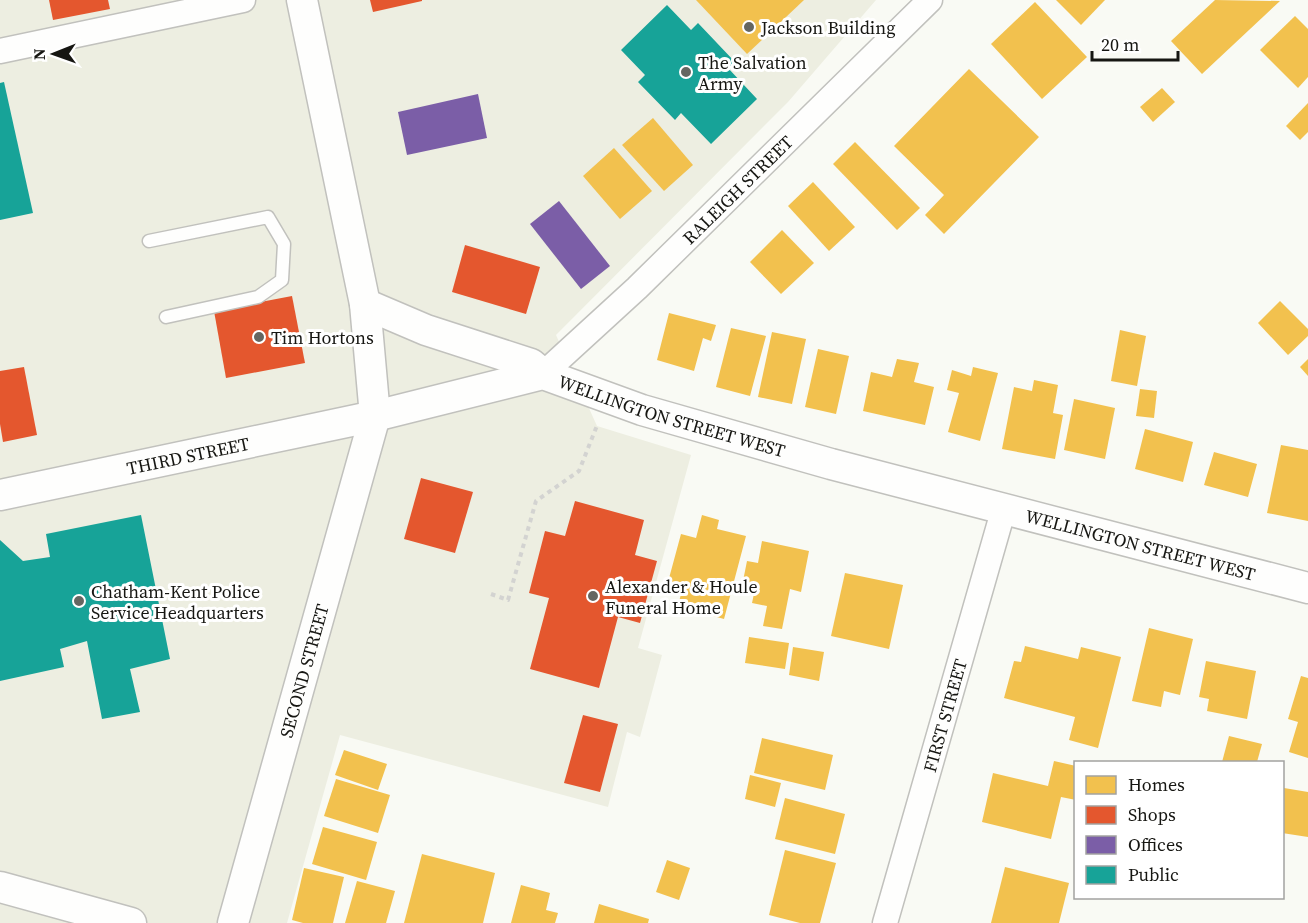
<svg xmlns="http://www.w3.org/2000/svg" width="1308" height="923" viewBox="0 0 1308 923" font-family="'Source Serif 4',serif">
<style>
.built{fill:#edeee1}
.homes{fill:#f2c14e}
.shops{fill:#e4572e}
.offices{fill:#7b5ea7}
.public{fill:#17a398}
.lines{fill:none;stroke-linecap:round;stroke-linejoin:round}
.service-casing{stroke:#c1c1bd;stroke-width:15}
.minor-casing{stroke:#c1c1bd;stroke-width:27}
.tertiary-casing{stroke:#c1c1bd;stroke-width:33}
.path{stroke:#d3d3d1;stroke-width:4;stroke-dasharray:4.5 4.5;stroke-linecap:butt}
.service{stroke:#fefefd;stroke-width:12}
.minor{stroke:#fefefd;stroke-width:24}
.tertiary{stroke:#fefefd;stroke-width:30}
.poi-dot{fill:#656661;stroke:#fff;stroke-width:2}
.labels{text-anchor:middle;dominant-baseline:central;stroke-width:6;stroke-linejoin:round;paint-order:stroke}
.poi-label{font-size:18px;fill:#161612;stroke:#fff;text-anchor:start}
.street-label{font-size:18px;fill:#161612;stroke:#fff}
</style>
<rect width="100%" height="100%" fill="#f9faf4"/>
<!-- built -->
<polygon class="built" points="0,0 876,0 788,102 556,335 597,426 691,455 638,648 662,655 640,737 627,732 608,807 340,735 287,923 0,923"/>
<!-- homes -->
<g class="homes">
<polygon points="696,0 804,0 747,54"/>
<polygon points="1056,0 1105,0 1081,25"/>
<polygon points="1215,0 1280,1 1202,74 1171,41"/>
<polygon points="1035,2 1087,57 1042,99 991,44"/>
<polygon points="1295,16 1308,29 1308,77 1298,88 1260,50"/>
<polygon points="969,69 1039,137 944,234 925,215 944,195 894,146"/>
<polygon points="1162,88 1175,102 1153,122 1140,107"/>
<polygon points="1308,103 1308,132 1300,140 1286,126"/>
<polygon points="653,118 693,165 664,191 622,145"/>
<polygon points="855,142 920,208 897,230 833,164"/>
<polygon points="614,148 652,191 620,219 583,176"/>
<polygon points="813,182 855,227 829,251 788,206"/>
<polygon points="782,230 814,263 781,294 750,262"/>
<polygon points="1280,301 1308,329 1308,336 1288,355 1258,323"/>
<polygon points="669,313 716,325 711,341 703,338 694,371 657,360"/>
<polygon points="731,328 766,336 750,396 716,387"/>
<polygon points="1120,330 1146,336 1137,386 1111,381"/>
<polygon points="772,332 806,339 792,404 758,397"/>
<polygon points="818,349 849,356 836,414 805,407"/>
<polygon points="897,359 919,363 914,382 934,387 925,425 863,411 871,372 892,377"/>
<polygon points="1308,359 1308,376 1300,367"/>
<polygon points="973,367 998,373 980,441 948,432 959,393 947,390 952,370 971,376"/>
<polygon points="1034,380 1058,385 1053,413 1063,415 1055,459 1002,449 1014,387 1032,391"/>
<polygon points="1140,389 1157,391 1154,418 1136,416"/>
<polygon points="1074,399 1115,408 1105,459 1064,450"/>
<polygon points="1145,429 1193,442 1183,482 1135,469"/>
<polygon points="1281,445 1308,450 1308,521 1267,513"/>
<polygon points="1214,452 1257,464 1248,497 1204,485"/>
<polygon points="702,515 719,520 717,529 746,536 724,619 678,606 683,586 668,582 681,534 696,538"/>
<polygon points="762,541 809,551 801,592 790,589 782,629 763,626 767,606 752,603 755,589 742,586 747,561 758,563"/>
<polygon points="845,573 903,585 889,649 831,636"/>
<polygon points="1149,628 1193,639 1180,695 1164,691 1161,707 1132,701"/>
<polygon points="749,637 789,643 785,669 745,663"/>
<polygon points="1025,646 1078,659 1081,647 1121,657 1098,748 1069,740 1075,717 1004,698 1014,661 1021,662"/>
<polygon points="793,647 824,652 819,681 789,675"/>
<polygon points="1206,661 1256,671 1247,719 1207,711 1209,699 1199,697"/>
<polygon points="1301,676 1308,678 1308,758 1289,752 1298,722 1288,719"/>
<polygon points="1229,736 1262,744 1257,762 1222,762"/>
<polygon points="762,738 833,755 825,790 754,773"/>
<polygon points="344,750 387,764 378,790 335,775"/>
<polygon points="1054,761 1076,766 1076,800 1061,797 1051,839 982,822 993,773 1048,786"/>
<polygon points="750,775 781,783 775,807 745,799"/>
<polygon points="336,779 390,795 378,833 324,816"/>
<polygon points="1284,788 1308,792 1308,837 1282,833"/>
<polygon points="785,798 845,814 835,854 775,839"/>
<polygon points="323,827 377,842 366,880 312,864"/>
<polygon points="785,850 836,863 820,923 800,923 769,915"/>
<polygon points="422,854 495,873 483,923 404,923"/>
<polygon points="667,860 690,868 679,900 656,892"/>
<polygon points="1005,867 1069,883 1059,923 991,923"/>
<polygon points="304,868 344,877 333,923 303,923 292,920"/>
<polygon points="357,881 395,891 386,923 345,923"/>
<polygon points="521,885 550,893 546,910 558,913 555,923 511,923"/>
<polygon points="599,904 649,919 648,923 594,923"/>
</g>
<!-- shops -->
<g class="shops">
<polygon points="49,0 108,0 110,9 53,20"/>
<polygon points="370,0 422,0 422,1 373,12"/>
<polygon points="465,245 540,267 526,314 452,292"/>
<polygon points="292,296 305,363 226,378 214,311"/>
<polygon points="24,367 37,435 3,442 0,424 0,371"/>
<polygon points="421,478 473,492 455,553 404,539"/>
<polygon points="575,501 644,520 635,555 657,561 640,623 618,617 599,688 530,669 549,598 529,593 545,531 565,536"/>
<polygon points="583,715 618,724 600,792 564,783"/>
</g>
<!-- offices -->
<g class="offices">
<polygon points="478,94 487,138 407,155 398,112"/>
<polygon points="559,201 610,266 581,289 530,224"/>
</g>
<!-- public -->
<g class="public">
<polygon points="667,5 691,30 698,23 735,62 728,68 757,99 711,144 681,113 675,120 638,82 645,75 621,50"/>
<polygon points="4,82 33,213 0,220 0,83"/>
<polygon points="141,515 170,659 130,669 140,712 102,719 87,641 60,649 64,667 0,681 0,540 23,561 50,557 46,534"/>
</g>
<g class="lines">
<defs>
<polyline id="service" points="149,241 268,217 284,244 282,280 258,297 166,317"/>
<g id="minor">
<polyline points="0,51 243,0"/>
<path id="s1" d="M543,374L637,288L930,0"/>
<path id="s2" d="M885,923L1004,508"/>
</g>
<g id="tertiary">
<polyline points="365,304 426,330 531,364 543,374"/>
<path id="s3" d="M0,495L375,416L543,374L642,410L831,464L1308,588"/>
<polyline points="0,887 131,923"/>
<path id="s4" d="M233,923L375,416L365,304L302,0"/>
</g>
</defs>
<!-- service casing -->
<use href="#service" class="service-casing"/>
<!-- minor casing -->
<use href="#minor" class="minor-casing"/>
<!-- tertiary casing -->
<use href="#tertiary" class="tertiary-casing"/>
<!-- path -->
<polyline class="path" points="491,594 508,600 536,501 579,471 598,423"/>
<!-- service -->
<use href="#service" class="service"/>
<!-- minor -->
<use href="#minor" class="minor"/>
<!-- tertiary -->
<use href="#tertiary" class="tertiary"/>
</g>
<!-- markers -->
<g class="poi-dot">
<circle cx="749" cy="27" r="6"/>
<circle cx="686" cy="72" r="6"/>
<circle cx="259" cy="337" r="6"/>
<circle cx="593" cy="596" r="6"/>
<circle cx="79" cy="601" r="6"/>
</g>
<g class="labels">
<!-- poi labels -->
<g class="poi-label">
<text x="761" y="27">Jackson Building</text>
<text x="698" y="62">The Salvation<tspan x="698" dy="21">Army</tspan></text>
<text x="271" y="337">Tim Hortons</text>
<text x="605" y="586">Alexander &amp; Houle<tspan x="605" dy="21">Funeral Home</tspan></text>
<text x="91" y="591">Chatham-Kent Police<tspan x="91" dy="21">Service Headquarters</tspan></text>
</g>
<!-- street labels -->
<g class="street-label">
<text stroke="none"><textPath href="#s1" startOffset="268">RALEIGH STREET</textPath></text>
<text stroke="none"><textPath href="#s3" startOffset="692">WELLINGTON STREET WEST</textPath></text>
<text stroke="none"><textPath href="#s3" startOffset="192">THIRD STREET</textPath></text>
<text stroke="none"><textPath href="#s3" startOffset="1178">WELLINGTON STREET WEST</textPath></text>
<text stroke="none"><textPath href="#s4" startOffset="262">SECOND STREET</textPath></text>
<text stroke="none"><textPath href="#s2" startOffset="216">FIRST STREET</textPath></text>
</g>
</g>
<!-- legend -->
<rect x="1074" y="761" width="210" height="138" fill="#ffffff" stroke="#a2a2a0" stroke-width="1.5"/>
<rect x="1086" y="776" width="30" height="18" fill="#f2c14e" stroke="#a2a2a0" stroke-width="1.5"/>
<text x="1128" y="791" font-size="18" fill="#161612">Homes</text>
<rect x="1086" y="806" width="30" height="18" fill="#e4572e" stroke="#a2a2a0" stroke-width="1.5"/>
<text x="1128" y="821" font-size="18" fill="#161612">Shops</text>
<rect x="1086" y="836" width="30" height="18" fill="#7b5ea7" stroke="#a2a2a0" stroke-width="1.5"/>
<text x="1128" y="851" font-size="18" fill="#161612">Offices</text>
<rect x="1086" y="866" width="30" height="18" fill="#17a398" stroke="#a2a2a0" stroke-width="1.5"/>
<text x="1128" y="881" font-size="18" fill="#161612">Public</text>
<!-- north arrow -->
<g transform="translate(54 54) rotate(269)" stroke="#ffffff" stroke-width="4.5" paint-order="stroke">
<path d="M0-4.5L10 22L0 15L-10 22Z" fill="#161612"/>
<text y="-9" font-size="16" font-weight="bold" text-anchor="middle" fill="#161612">N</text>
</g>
<!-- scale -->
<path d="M1092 51v9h86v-9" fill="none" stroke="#161612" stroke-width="3"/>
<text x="1101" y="51" font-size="18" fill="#161612" stroke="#ffffff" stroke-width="4.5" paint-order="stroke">20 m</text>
</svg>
